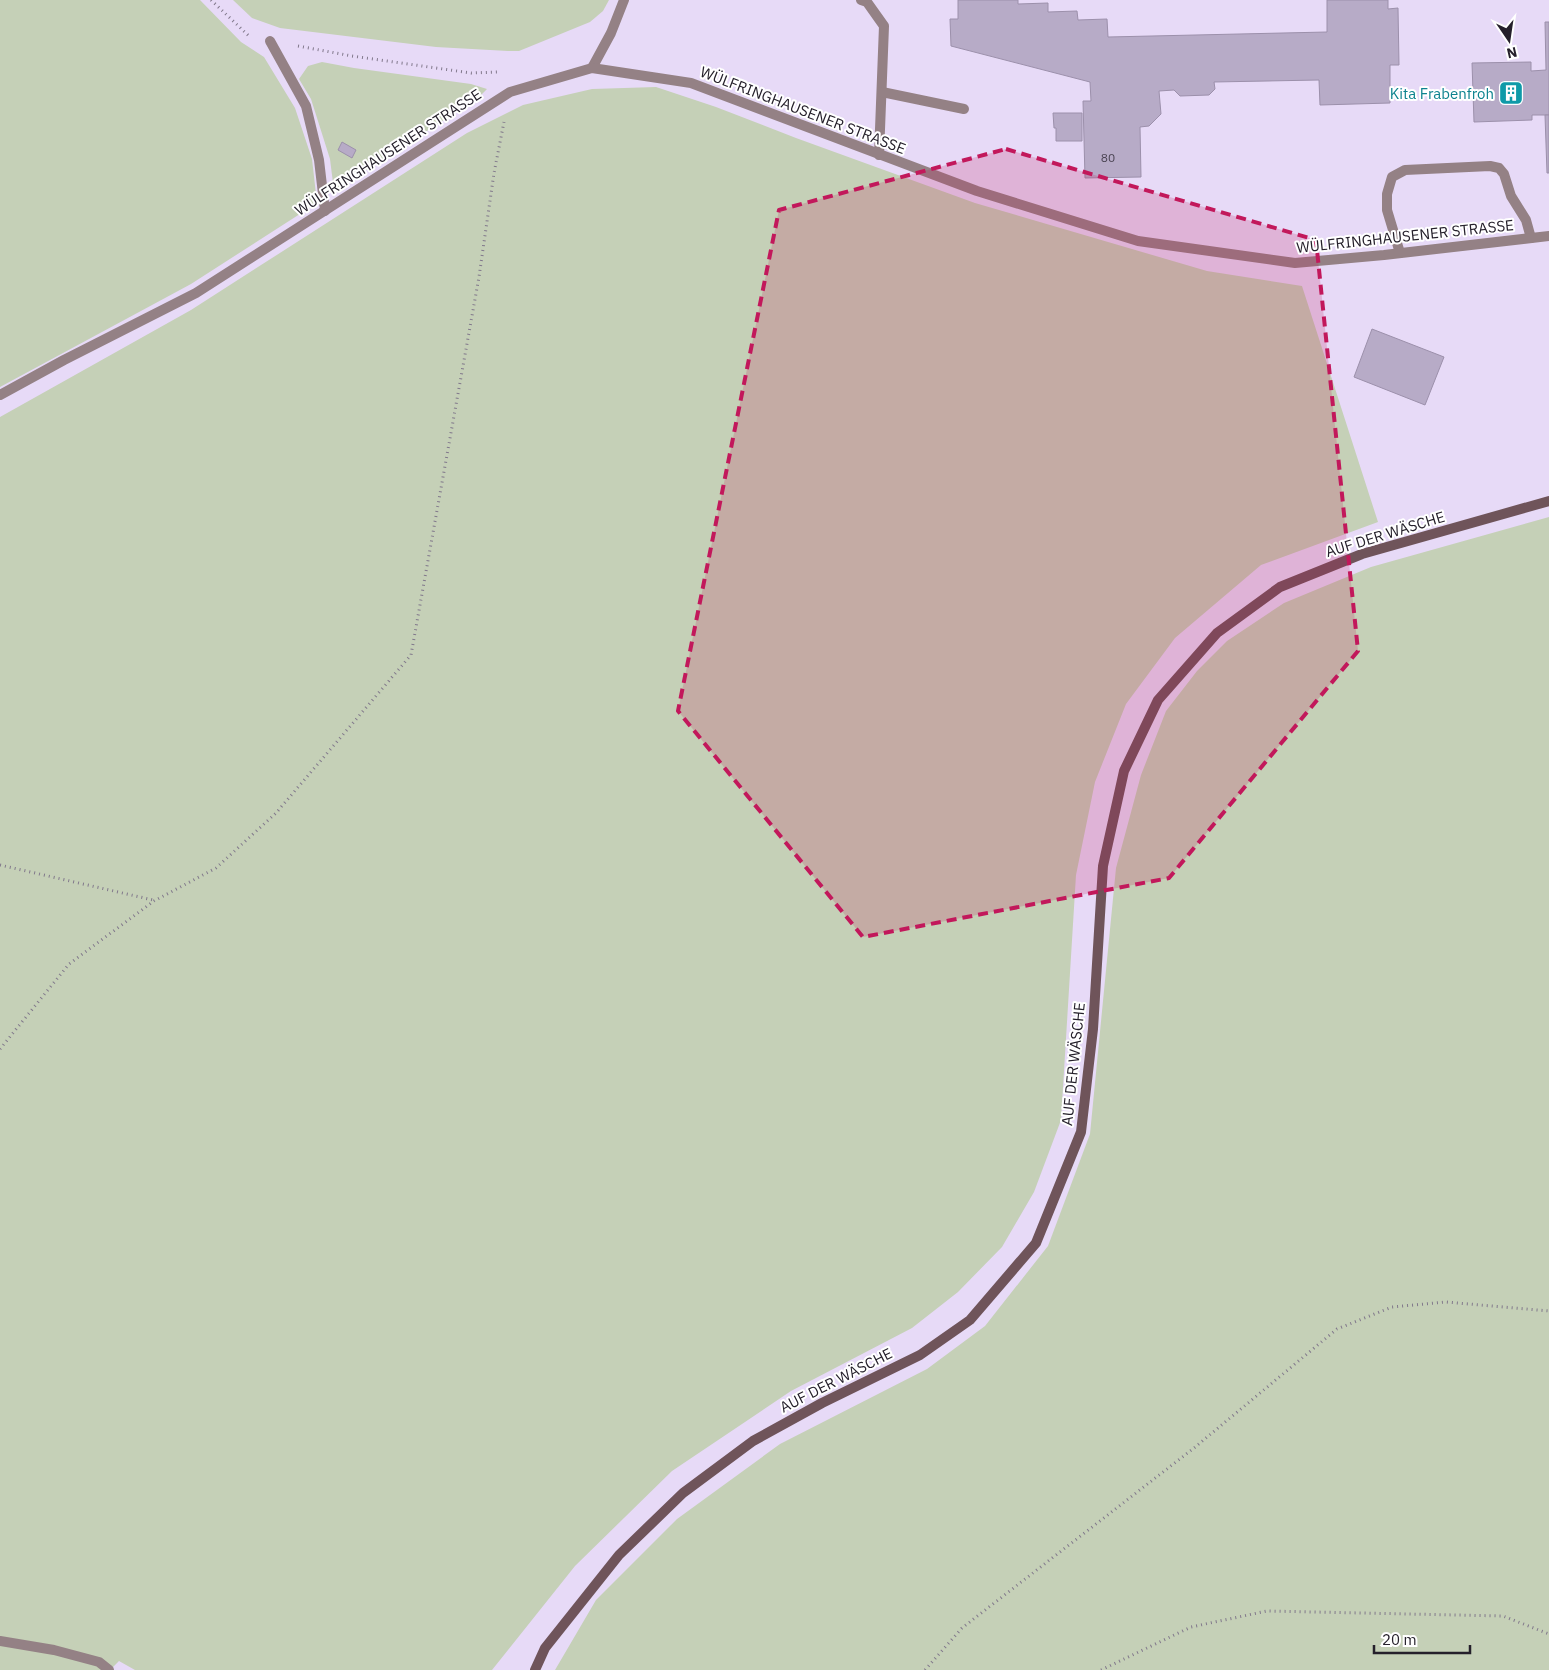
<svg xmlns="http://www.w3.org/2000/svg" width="1549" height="1670" viewBox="0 0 1549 1670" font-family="'IBM Plex Sans',sans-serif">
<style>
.green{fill:#c5d0b7}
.building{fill:#b7abc7;stroke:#9c90ab}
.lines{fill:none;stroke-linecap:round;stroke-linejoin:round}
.path{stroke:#81788b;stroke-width:3;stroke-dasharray:1 4;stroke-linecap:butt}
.lane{stroke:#948185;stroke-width:10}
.street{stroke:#948185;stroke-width:10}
.secondary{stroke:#6f545a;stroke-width:10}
.marked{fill:#c2185b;fill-opacity:0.2;stroke:#c2185b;stroke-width:4;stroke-dasharray:10 6;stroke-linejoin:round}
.labels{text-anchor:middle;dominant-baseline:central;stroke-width:4;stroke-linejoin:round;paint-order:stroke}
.number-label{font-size:12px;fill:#4a4352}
.culture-label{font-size:15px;fill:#0d838f;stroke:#fff;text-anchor:end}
.street-label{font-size:15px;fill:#25202b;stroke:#fff}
</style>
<rect width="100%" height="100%" fill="#e7daf7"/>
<!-- green -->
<g class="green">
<polygon points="0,0 200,0 241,42 264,57 295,108 312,159 317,203 191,284 0,387"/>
<polygon points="233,0 609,0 603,11 590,22 519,51 508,51 436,47 280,28 252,18"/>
<polygon points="322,62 354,68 471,84 487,89 478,98 334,191 330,159 311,99 299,79 308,66"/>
<polygon points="656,87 716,107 796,138 975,203 1207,271 1302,286 1378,522 1261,565 1175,638 1126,704 1095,782 1076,875 1061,1120 1034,1192 1002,1247 958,1292 912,1328 791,1391 672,1471 575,1566 492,1670 135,1670 119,1661 110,1670 0,1670 0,417 191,310 467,133 523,105 592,89"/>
<polygon points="1549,517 1549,1670 555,1670 596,1600 677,1519 780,1444 927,1369 985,1326 1048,1246 1090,1134 1116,868 1141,775 1166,711 1197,671 1227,641 1284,603 1371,567"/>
</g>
<!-- building -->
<g class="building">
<polygon points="958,0 1018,0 1018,4 1048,3 1048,12 1077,11 1078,20 1107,19 1108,37 1327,32 1327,0 1388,0 1388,9 1398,8 1399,65 1390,65 1390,103 1320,105 1319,80 1214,82 1215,89 1209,95 1180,96 1174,90 1159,91 1161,114 1149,126 1140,127 1141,177 1085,178 1083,101 1091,101 1090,82 951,46 950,19 958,19"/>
<polygon points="1545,22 1549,22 1549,115 1532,115 1532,120 1474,122 1472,63 1531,62 1531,71 1546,70"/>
<polygon points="1053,113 1082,113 1082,141 1056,141 1056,128 1054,128"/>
<polygon points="1545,115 1549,115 1549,173 1547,173"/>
<polygon points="342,142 356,150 352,158 338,150"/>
<polygon points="1372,329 1444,357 1425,405 1354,377"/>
</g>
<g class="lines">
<!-- path -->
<g class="path">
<polyline points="211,0 250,37"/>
<polyline points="298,46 352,56 471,73 499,72"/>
<polyline points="0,865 153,900"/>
<polyline points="0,1049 69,964 154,901 216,868 276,813 411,655 479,277 494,173 504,122"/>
<polyline points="925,1670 962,1628 1194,1448 1337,1329 1392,1307 1446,1302 1549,1311"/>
<polyline points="1101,1670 1191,1627 1267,1611 1503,1616 1549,1634"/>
</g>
<!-- lane -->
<g class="lane">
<polyline points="861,0 867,2 884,26 879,155"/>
<polyline points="270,41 306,106 319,160 325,211"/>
<polyline points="882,92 964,109"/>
<polyline points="1400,253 1387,210 1387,194 1392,177 1405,170 1490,166 1499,168 1504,174 1511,196 1526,220 1531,238"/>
</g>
<!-- street -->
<g class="street">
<polyline points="592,68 611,33 624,0"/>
<polyline points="0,395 64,360 196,293 510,92 592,68 691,83 977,191 1138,241 1295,263 1384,255 1549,236"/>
<polyline points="0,1641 54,1650 99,1662 109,1670"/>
</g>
<!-- secondary -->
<polyline class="secondary" points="535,1670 545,1648 619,1555 683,1493 753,1441 822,1403 920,1355 970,1320 1036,1243 1081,1132 1093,1029 1103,866 1124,771 1158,700 1217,633 1280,587 1362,554 1549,501"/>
</g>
<!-- marked area -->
<path class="marked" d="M1006,149L1316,240L1358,651L1169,878L863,937L678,711L779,210Z"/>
<!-- icons -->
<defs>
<symbol id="building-square" viewBox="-11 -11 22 22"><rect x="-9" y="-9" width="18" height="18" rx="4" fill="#0f9aa8" stroke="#fff"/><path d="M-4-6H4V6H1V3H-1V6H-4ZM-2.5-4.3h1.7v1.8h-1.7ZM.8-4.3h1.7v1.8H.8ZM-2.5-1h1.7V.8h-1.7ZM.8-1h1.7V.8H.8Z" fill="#fff"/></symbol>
</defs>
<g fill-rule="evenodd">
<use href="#building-square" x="1497" y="79" width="28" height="28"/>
</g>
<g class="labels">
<!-- number labels -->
<g class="number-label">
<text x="1108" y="157">80</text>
</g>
<!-- culture labels -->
<g class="culture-label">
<text x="1494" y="93">Kita Frabenfroh</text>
</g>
<!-- street labels -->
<g class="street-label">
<text transform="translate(803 110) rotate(21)">WÜLFRINGHAUSENER STRASSE</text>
<text transform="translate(388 152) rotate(-33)">WÜLFRINGHAUSENER STRASSE</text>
<text transform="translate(1405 236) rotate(-6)">WÜLFRINGHAUSENER STRASSE</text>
<text transform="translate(1385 534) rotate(-17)">AUF DER WÄSCHE</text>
<text transform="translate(1073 1064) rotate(-84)">AUF DER WÄSCHE</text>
<text transform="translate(836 1380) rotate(-27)">AUF DER WÄSCHE</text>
</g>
</g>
<!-- north arrow -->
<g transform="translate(1509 40) rotate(167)" stroke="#ffffff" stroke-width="4" paint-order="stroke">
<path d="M0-4L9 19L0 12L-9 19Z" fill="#25202b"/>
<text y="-8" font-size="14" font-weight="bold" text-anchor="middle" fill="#25202b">N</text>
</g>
<!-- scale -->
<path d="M1374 1645v8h96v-8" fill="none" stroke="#25202b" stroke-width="2.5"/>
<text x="1382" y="1645" font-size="15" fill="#25202b" stroke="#ffffff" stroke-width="4" paint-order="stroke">20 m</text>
</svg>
